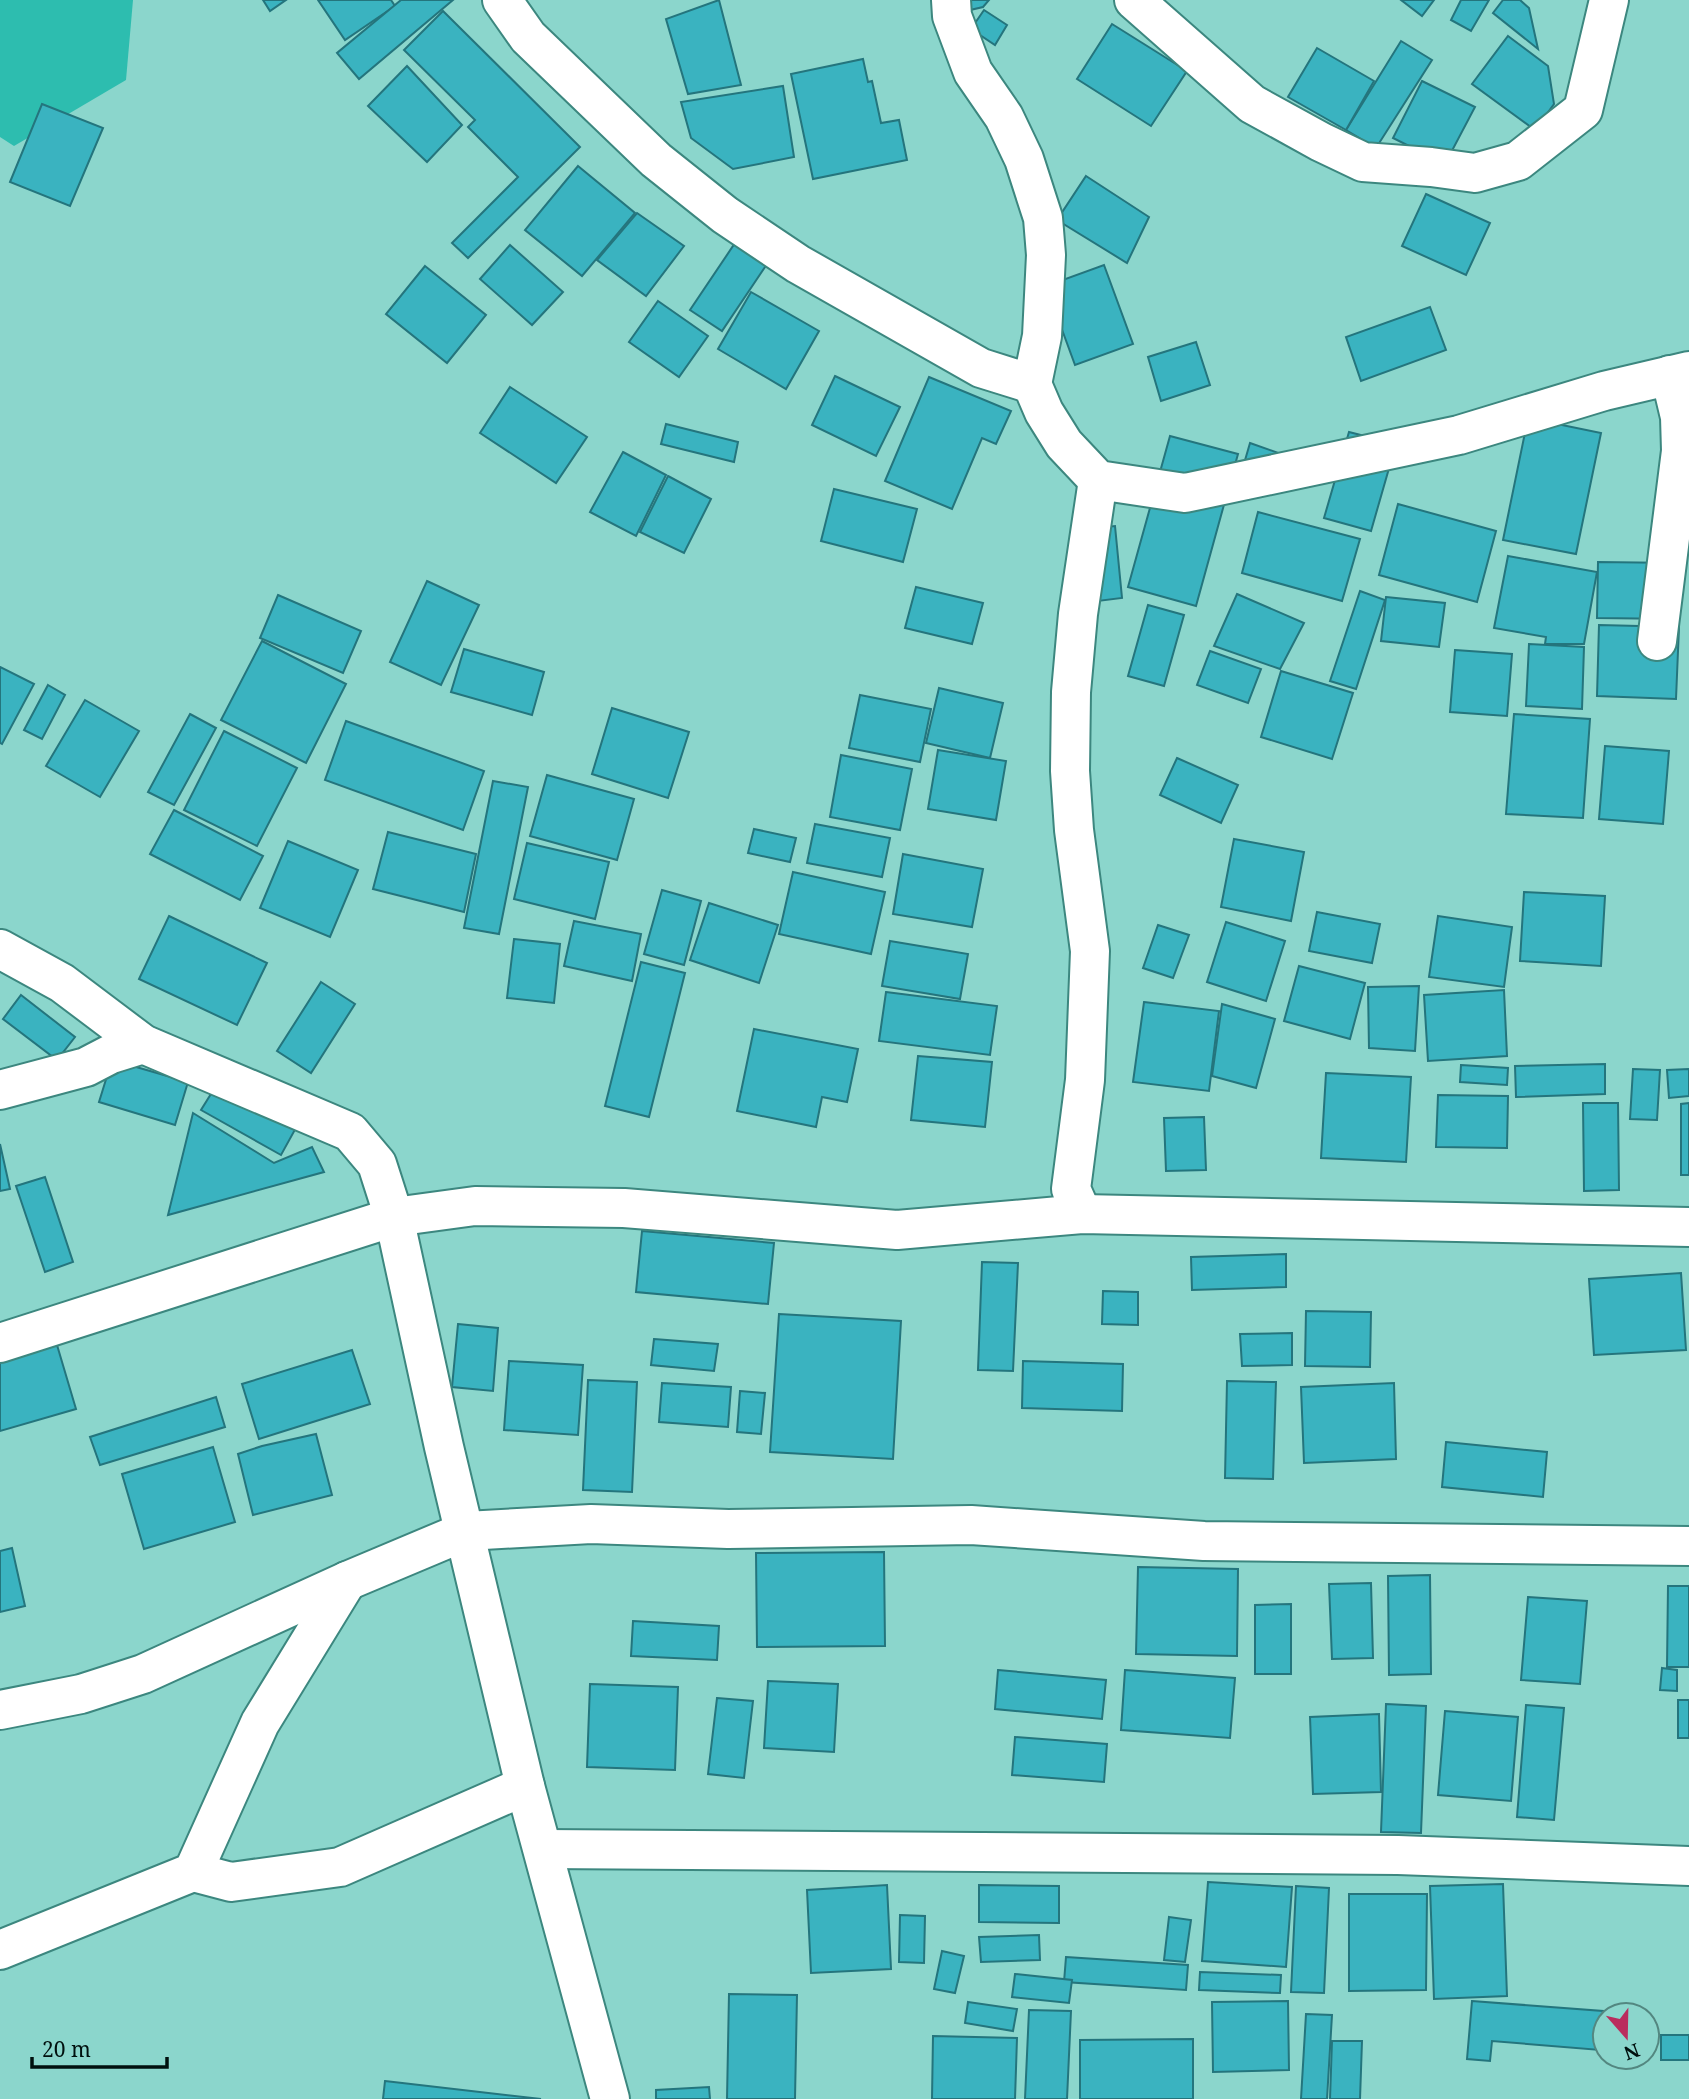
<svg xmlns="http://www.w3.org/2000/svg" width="1689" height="2099" viewBox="0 0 1689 2099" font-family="'Noto Serif',serif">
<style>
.green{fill:#2dbdaf}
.building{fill:#3ab3c0;stroke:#24757d;stroke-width:2}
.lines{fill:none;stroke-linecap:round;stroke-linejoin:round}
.street-casing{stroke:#3c877f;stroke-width:42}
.street{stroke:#fff;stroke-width:38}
</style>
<rect width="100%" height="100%" fill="#8bd6cc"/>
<!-- green -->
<polygon class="green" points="0,0 133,0 126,80 14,146 0,137"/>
<!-- building -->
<g class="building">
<polygon points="263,0 286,0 270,11"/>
<polygon points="318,0 391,0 395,6 345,40"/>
<polygon points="401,0 453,0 359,79 337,53"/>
<polygon points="719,0 741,85 688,94 666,19"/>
<polygon points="952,0 989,0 983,7 957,13"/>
<polygon points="1401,0 1434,0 1422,16"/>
<polygon points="1461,0 1489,0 1471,31 1451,20"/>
<polygon points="1503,0 1520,0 1529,8 1538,49 1493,13"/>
<polygon points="984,10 1007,25 995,45 971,29"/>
<polygon points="443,11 580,147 468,258 452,243 518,177 468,127 475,120 404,50"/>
<polygon points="1112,24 1187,71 1151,126 1077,79"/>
<polygon points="1508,36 1548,66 1554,104 1535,130 1472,84"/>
<polygon points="1401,41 1432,60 1376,148 1346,130"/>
<polygon points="1317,48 1374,81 1346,130 1288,97"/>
<polygon points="863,59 868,82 872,81 881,123 899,120 907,160 813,179 791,74"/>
<polygon points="407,66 462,125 427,162 368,106"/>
<polygon points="1422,81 1475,107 1445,164 1393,138"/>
<polygon points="783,86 794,157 733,169 691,138 681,102"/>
<polygon points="42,104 103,128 70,206 10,182"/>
<polygon points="578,166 635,213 582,276 525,230"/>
<polygon points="1086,176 1149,217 1127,263 1057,220"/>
<polygon points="1426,194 1490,223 1466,275 1402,246"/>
<polygon points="637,213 684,246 646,296 597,260"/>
<polygon points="735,243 767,264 722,331 690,310"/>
<polygon points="510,245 563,292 532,325 480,279"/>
<polygon points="1104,265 1133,344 1075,365 1046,286"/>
<polygon points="425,266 486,315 447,363 386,314"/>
<polygon points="751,292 819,331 786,389 718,349"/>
<polygon points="658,301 708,336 679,377 629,342"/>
<polygon points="1430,307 1446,350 1361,381 1346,337"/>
<polygon points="1196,342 1210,385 1161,401 1148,357"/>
<polygon points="835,376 900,407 876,456 812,425"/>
<polygon points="929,377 1011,411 996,444 982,438 952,509 885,481"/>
<polygon points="510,387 587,437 556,483 480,433"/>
<polygon points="1528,418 1601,433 1576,554 1503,540"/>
<polygon points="666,424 738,442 734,462 661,444"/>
<polygon points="1349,432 1396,444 1371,531 1324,518"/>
<polygon points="1170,436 1238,454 1196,606 1128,587"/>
<polygon points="1250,443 1287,456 1241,474"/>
<polygon points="623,452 666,475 636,536 590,512"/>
<polygon points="668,476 711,499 684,553 640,532"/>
<polygon points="834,489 917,509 903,562 821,541"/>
<polygon points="1398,504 1496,531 1477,602 1379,575"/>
<polygon points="1258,512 1360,539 1342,601 1242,573"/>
<polygon points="1115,526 1122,598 1090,602 1083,529"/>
<polygon points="1508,556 1597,572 1584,644 1545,644 1546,637 1494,628"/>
<polygon points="1598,562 1678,563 1677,619 1597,618"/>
<polygon points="427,581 479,605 441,685 390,662"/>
<polygon points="916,587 983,603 972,644 905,628"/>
<polygon points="1360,591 1385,600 1356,689 1330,681"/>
<polygon points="1237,594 1304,623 1280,669 1214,646"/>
<polygon points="278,595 361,631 343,673 260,638"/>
<polygon points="1386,597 1445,603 1439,647 1381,641"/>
<polygon points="1148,605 1184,615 1164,686 1128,676"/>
<polygon points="1599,625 1679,627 1676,699 1597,696"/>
<polygon points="262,641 346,684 306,763 221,720"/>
<polygon points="1529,644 1584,647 1582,709 1526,706"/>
<polygon points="464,649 544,672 532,715 451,692"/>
<polygon points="1455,650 1512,654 1507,716 1450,712"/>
<polygon points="1210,651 1261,669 1248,703 1197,685"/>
<polygon points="0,667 34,684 2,744 0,743"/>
<polygon points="1281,671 1353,693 1332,759 1261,737"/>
<polygon points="48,685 65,695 42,739 24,730"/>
<polygon points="939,688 1003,703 990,758 926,743"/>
<polygon points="860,695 931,709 920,762 849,748"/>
<polygon points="85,700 139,731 100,797 46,766"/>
<polygon points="612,708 689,732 668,798 592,774"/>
<polygon points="190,714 216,728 174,805 148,792"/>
<polygon points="1514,714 1590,719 1583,818 1506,814"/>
<polygon points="346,721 484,771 463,830 325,780"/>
<polygon points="224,731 297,768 257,846 184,810"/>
<polygon points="1605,746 1669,751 1663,824 1599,819"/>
<polygon points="938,750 1006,761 996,820 928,809"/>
<polygon points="841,755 912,769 900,830 830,817"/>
<polygon points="1177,758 1238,785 1221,823 1160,795"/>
<polygon points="547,775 634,799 617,860 530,836"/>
<polygon points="493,781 528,787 499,934 464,928"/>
<polygon points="174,810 263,856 240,900 150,854"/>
<polygon points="815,824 890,838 882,877 807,863"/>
<polygon points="754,829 796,838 790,862 748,853"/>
<polygon points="388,832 476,854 464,912 373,889"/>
<polygon points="1234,839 1304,852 1291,921 1221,907"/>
<polygon points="288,841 358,870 330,937 260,908"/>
<polygon points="527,843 609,862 595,919 514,899"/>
<polygon points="903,854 983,869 972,927 893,914"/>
<polygon points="793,872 885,892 871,954 779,934"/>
<polygon points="662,890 701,901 684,965 644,954"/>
<polygon points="1524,892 1605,896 1601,966 1520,961"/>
<polygon points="709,903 778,925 759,983 690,960"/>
<polygon points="1317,912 1380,924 1372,963 1309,951"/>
<polygon points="169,916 267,963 237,1025 139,979"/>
<polygon points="1438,916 1512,927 1504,987 1429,977"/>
<polygon points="574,921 641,934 632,981 564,966"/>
<polygon points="1226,922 1285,941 1266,1001 1207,982"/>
<polygon points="1158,925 1189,935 1173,978 1143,968"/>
<polygon points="514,939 560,944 554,1003 507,998"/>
<polygon points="890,941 968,954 960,999 882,986"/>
<polygon points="641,962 685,973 649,1117 605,1106"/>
<polygon points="1299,966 1365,983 1350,1039 1284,1021"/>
<polygon points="321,982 355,1004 311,1073 277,1051"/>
<polygon points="1419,986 1415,1051 1369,1048 1368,987"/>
<polygon points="1504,990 1507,1056 1428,1061 1424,995"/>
<polygon points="886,992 997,1006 990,1055 879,1041"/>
<polygon points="21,995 75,1037 57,1060 3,1019"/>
<polygon points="1144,1002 1219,1011 1209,1091 1133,1082"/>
<polygon points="1222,1004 1275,1019 1256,1088 1212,1076"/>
<polygon points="754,1029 858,1049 847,1102 822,1097 816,1127 737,1111"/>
<polygon points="918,1056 992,1062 985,1127 911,1120"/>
<polygon points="112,1060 188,1082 175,1125 99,1102"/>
<polygon points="1605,1064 1605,1094 1516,1097 1515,1066"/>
<polygon points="1461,1065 1508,1068 1507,1085 1460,1082"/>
<polygon points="1633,1069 1660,1070 1657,1120 1630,1119"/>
<polygon points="1689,1069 1689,1096 1669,1098 1667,1070"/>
<polygon points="1326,1073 1411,1077 1406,1162 1321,1158"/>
<polygon points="219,1081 297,1126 281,1155 201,1110"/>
<polygon points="1438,1095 1508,1096 1507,1148 1436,1147"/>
<polygon points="1583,1103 1618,1103 1619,1190 1584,1191"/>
<polygon points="1689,1103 1689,1175 1681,1175 1681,1104"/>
<polygon points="193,1113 274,1163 312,1147 324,1172 168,1215"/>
<polygon points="1204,1117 1206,1170 1166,1171 1164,1118"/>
<polygon points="0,1144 10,1189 0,1191"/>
<polygon points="45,1177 73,1262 45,1272 16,1186"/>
<polygon points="642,1231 774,1243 768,1304 636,1292"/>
<polygon points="1286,1254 1286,1287 1192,1290 1191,1257"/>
<polygon points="982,1262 1018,1263 1013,1371 978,1370"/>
<polygon points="1681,1273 1686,1350 1594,1355 1589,1279"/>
<polygon points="1103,1291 1138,1292 1138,1325 1102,1324"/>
<polygon points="1306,1311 1371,1312 1370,1367 1305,1366"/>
<polygon points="779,1314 901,1321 893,1459 770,1452"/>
<polygon points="458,1324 498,1328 493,1391 452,1387"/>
<polygon points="1292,1333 1292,1365 1242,1366 1240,1334"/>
<polygon points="654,1339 718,1344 714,1371 651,1365"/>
<polygon points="57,1345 76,1409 0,1431 0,1362"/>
<polygon points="352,1350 370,1404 259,1439 242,1384"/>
<polygon points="509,1361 583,1365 578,1435 504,1430"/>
<polygon points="1023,1361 1123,1364 1122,1411 1022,1408"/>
<polygon points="588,1380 637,1382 632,1492 583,1490"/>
<polygon points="1227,1381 1276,1382 1273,1479 1225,1478"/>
<polygon points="662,1383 731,1387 728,1427 659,1422"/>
<polygon points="1394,1383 1396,1459 1304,1463 1301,1387"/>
<polygon points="740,1391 765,1393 761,1434 737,1432"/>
<polygon points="216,1397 225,1427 100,1465 90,1437"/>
<polygon points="316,1434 332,1495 253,1515 238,1454 262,1446"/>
<polygon points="1446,1442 1547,1452 1543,1497 1442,1487"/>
<polygon points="213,1447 235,1522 144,1549 122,1474"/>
<polygon points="12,1548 25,1606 0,1612 0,1551"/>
<polygon points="884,1552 885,1646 757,1647 756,1553"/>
<polygon points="1138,1567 1238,1569 1237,1656 1136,1654"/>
<polygon points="1430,1575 1431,1674 1389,1675 1388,1576"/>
<polygon points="1371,1583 1373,1658 1332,1659 1329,1584"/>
<polygon points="1668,1586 1689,1586 1689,1667 1667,1667"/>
<polygon points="1528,1597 1587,1601 1580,1684 1521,1680"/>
<polygon points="1291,1604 1291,1674 1255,1674 1255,1605"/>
<polygon points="633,1621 719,1626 717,1660 631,1656"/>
<polygon points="1662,1668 1677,1670 1677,1691 1660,1690"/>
<polygon points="998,1670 1106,1680 1102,1719 995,1709"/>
<polygon points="1125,1670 1235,1678 1230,1738 1121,1730"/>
<polygon points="768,1681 838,1684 834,1752 764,1748"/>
<polygon points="590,1684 678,1687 675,1770 587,1767"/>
<polygon points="717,1698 753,1701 744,1778 708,1774"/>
<rect x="1678" y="1700" width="11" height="38"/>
<polygon points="1386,1704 1426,1706 1421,1833 1381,1832"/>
<polygon points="1526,1705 1564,1708 1554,1820 1517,1817"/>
<polygon points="1445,1711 1518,1717 1511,1801 1438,1795"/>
<polygon points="1379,1714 1381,1792 1313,1794 1310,1717"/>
<polygon points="1015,1737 1107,1744 1104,1782 1012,1775"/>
<polygon points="1208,1882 1292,1887 1286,1967 1202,1961"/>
<polygon points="1503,1884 1507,1996 1434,1999 1430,1886"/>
<polygon points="887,1885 891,1969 811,1973 807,1890"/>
<polygon points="979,1885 1059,1886 1059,1923 979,1922"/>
<polygon points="1296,1886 1329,1888 1324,1993 1291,1992"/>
<polygon points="1349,1894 1427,1894 1426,1990 1349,1991"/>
<polygon points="900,1915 925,1916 924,1963 899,1962"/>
<polygon points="1169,1917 1191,1920 1185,1962 1164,1960"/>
<polygon points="1039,1935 1040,1960 981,1962 979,1937"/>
<polygon points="942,1951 964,1956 955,1993 934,1989"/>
<polygon points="1066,1957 1188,1965 1186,1990 1064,1982"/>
<polygon points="1200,1972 1281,1975 1280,1993 1199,1990"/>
<polygon points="1015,1974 1072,1980 1069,2003 1012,1997"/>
<polygon points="729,1994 797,1995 795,2099 727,2099"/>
<polygon points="1288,2001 1289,2070 1213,2072 1212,2002"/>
<polygon points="1472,2001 1603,2011 1600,2050 1492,2041 1490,2061 1467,2059"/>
<polygon points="968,2002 1017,2009 1013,2031 965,2023"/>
<polygon points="1029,2010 1071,2011 1067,2099 1025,2099"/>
<polygon points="1306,2014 1332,2015 1327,2099 1301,2099"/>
<rect x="1661" y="2035" width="28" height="25"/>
<polygon points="933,2036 1017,2038 1015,2099 932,2099"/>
<polygon points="1193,2039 1193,2099 1080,2099 1080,2040"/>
<polygon points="1332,2041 1362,2041 1360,2099 1330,2099"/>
<polygon points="385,2081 541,2099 383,2099"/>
<polygon points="709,2087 710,2099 656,2099 656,2090"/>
</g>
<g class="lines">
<defs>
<g id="street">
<polyline points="502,0 528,37 656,160 725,215 798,264 981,368 1032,384 1044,412 1064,444 1098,480 1185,493 1459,435 1604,391 1689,371"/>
<polyline points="951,0 952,16 973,72 1004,117 1024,159 1043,218 1046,255 1042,336 1032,384"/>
<polyline points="1134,0 1252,104 1321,142 1363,162 1431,167 1475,173 1518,161 1583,110 1609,0"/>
<polyline points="1657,641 1681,451 1680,417 1670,375"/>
<polyline points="0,949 62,983 143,1044 350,1132 377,1164 394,1217 444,1447 525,1786 610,2099"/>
<polyline points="0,1090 86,1067 111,1054 143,1044"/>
<polyline points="1082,1214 1071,1189 1085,1080 1090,951 1074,830 1070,771 1071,692 1078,614 1098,480"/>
<polyline points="0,1343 394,1217 475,1206 624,1208 897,1230 1082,1214 1689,1227"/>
<polyline points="0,1710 81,1694 143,1674 347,1581 466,1531 591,1524 728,1529 971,1525 1204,1541 1689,1546"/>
<polyline points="543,1849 1398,1855 1689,1866"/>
<polyline points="193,1872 231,1882 340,1867 525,1786"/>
<polyline points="0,1950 193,1872 260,1723 347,1581"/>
</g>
</defs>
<!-- street casing -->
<use href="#street" class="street-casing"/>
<!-- street -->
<use href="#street" class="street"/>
</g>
<!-- north arrow -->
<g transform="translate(1626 2036) rotate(160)"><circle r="33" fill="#8bd6cc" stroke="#538780" stroke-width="2"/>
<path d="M0-5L12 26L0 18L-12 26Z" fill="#ba2c5d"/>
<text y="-10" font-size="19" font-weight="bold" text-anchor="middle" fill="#00100e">N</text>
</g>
<!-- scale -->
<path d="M32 2057v10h135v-10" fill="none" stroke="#00100e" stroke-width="3.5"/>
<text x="42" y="2057" font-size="21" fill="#00100e" stroke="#8bd6cc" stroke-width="5" paint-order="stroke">20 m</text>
</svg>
